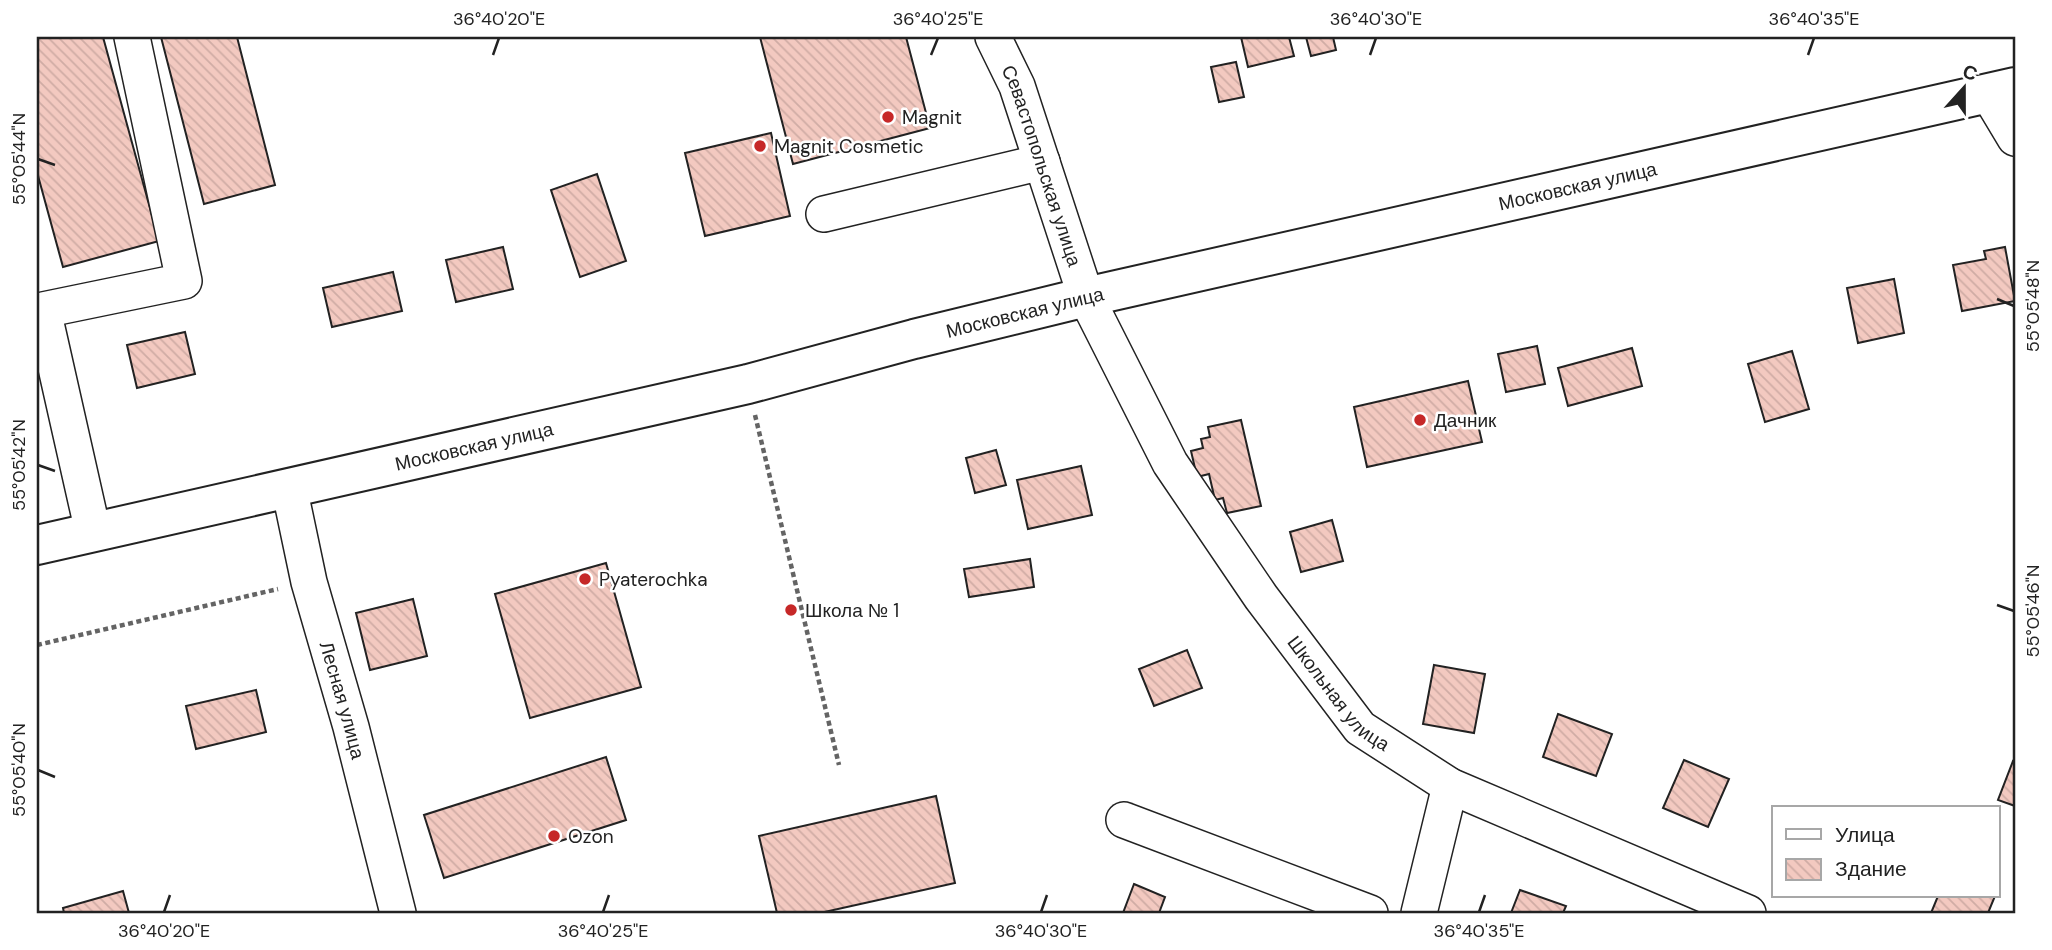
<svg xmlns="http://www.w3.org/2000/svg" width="2052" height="950" viewBox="0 0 2052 950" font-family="'DM Sans',sans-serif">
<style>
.building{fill:url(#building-back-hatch);stroke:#222;stroke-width:2}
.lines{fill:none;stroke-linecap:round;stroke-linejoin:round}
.minor-casing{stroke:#222;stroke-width:38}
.highway-casing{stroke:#222;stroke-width:42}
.path{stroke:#646464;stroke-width:4.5;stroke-dasharray:5 3.5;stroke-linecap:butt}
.minor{stroke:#fff;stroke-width:35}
.highway{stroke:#fff;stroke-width:38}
.ticks{fill:none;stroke:#222;stroke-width:2.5}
.poi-dot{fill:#c62828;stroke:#fff;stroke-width:2.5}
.labels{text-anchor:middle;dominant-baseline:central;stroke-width:5;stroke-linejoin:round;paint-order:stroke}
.poi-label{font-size:19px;fill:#222;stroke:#fff;text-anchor:start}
.street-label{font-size:19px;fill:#222;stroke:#fff}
.neatline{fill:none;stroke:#222;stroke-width:2.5}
.ticks-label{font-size:18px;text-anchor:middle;fill:#222}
</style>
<defs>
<pattern id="building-back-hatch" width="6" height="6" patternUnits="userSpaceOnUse" patternTransform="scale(1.75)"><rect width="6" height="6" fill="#f3c9c0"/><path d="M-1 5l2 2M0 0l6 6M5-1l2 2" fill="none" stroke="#d0aca5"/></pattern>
</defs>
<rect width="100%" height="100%" fill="#fff"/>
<!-- building -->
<g class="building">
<polygon points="37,37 103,37 159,241 63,267 37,172"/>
<polygon points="161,37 237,37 275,185 204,204"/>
<polygon points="760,37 906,37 930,128 793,164"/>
<polygon points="1241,37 1289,37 1294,56 1248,67"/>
<polygon points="1306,37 1333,37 1336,50 1311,56"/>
<polygon points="1236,62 1244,97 1219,102 1211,67"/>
<polygon points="771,133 790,216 705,236 685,153"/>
<polygon points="597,174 626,261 580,277 551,190"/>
<polygon points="503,247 513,289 456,302 446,260"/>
<polygon points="2005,247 2015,301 1962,311 1953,265 1986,259 1984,251"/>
<polygon points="393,272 402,311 332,327 323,288"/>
<polygon points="1894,279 1904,333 1858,343 1847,288"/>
<polygon points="185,332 195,374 137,388 127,345"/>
<polygon points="1537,346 1545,384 1506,392 1498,354"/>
<polygon points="1632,348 1642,386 1568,406 1558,368"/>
<polygon points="1792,351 1809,409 1765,422 1748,364"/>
<polygon points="1468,381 1482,442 1367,467 1354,407"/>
<polygon points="1241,420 1261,506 1227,513 1223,498 1215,500 1209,474 1197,477 1191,451 1203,448 1201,439 1210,437 1208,427"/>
<polygon points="996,450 1006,485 975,493 966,458"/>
<polygon points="1081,466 1092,515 1028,529 1017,480"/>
<polygon points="1332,520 1343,561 1301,572 1290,532"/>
<polygon points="1030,559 1034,587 969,597 964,569"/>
<polygon points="606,563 641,687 530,718 495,594"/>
<polygon points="413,599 427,656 370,670 356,613"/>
<polygon points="1187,650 1202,688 1154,706 1139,669"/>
<polygon points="1434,665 1485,674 1474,733 1423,724"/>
<polygon points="256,690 266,732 196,749 186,706"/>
<polygon points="1558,714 1612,734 1596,776 1543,757"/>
<polygon points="606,757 626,820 444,878 424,815"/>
<polygon points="1684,760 1729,779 1708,827 1663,808"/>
<polygon points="2013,761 2015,762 2015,806 1998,800"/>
<polygon points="936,796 955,883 820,913 777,913 759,836"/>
<polygon points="1134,884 1165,897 1159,913 1123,913"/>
<polygon points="1520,890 1566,906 1563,913 1511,913"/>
<polygon points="123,891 129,913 64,913 63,908"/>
<polygon points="1938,896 1995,896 1988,913 1931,913"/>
</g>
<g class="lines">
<defs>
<g id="minor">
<path id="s1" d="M993,37L1017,86L1086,297L1170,463L1261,597L1360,728L1450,786L1748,913"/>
<polyline points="1988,93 2015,138"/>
<polyline points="824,214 1042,162"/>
<path id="s2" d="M289,487L309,582L351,727L398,913"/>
<polyline points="93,532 43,310 184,281 132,37"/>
<polyline points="1124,820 1370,913"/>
<polyline points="1419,913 1450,786"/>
</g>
<g id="highway">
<path id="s3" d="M37,545L748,384L914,339L1086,297L2015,87"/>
</g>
</defs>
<!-- minor casing -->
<use href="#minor" class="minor-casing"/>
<!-- highway casing -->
<use href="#highway" class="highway-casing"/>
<!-- path -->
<g class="path">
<polyline points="755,415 839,765"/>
<polyline points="37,645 278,589"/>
</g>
<!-- minor -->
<use href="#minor" class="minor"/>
<!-- highway -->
<use href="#highway" class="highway"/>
</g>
<!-- ticks -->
<path class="ticks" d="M493,55L499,38M931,55L938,38M1370,55L1376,38M1808,55L1814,38M38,159L55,165M1997,299L2014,306M38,465L55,471M1997,605L2014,611M38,770L55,777M164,912L170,895M603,912L609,895M1041,912L1047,895M1479,912L1485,895"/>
<!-- markers -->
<g class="poi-dot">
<circle cx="888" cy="117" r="7"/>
<circle cx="760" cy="146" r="7"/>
<circle cx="1420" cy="420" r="7"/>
<circle cx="585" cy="579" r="7"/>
<circle cx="791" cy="610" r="7"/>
<circle cx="554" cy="836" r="7"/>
</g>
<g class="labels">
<!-- poi labels -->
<g class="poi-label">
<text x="902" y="117">Magnit</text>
<text x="774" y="146">Magnit Cosmetic</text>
<text x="1434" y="420">Дачник</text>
<text x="599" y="579">Pyaterochka</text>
<text x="805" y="610">Школа № 1</text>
<text x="568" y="836">Ozon</text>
</g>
<!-- street labels -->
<g class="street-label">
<text stroke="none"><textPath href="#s1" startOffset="138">Севастопольская улица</textPath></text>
<text stroke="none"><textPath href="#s3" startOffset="1582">Московская улица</textPath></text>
<text stroke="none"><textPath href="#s3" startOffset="1015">Московская улица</textPath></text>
<text stroke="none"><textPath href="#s3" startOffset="448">Московская улица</textPath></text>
<text stroke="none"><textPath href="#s1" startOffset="749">Школьная улица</textPath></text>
<text stroke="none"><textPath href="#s2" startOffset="220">Лесная улица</textPath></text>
</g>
</g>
<!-- border -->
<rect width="2052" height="950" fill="none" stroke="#ffffff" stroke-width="77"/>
<!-- legend -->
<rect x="1772" y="806" width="228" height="91" fill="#ffffff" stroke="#a7a7a7" stroke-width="2"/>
<rect x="1786" y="829" width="35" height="10" fill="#ffffff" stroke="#a7a7a7" stroke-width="2"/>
<text x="1835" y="842" font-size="21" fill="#222222">Улица</text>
<rect x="1786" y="859" width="35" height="21" fill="url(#building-back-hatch)" stroke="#a7a7a7" stroke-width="2"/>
<text x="1835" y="876" font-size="21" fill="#222222">Здание</text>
<!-- north arrow -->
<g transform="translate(1964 88) rotate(21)" stroke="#ffffff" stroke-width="5" paint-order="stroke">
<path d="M0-5L12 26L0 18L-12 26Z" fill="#222222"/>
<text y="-10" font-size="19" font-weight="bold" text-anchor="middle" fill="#222222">С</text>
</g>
<rect x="38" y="38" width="1976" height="874" class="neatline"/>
<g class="ticks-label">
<text x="499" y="25">36°40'20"E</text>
<text x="938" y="25">36°40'25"E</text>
<text x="1376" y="25">36°40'30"E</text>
<text x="1814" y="25">36°40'35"E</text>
<text transform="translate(19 159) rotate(-90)" y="6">55°05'44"N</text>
<text transform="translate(2033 306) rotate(-90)" y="6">55°05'48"N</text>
<text transform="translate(19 465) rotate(-90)" y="6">55°05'42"N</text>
<text transform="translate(2033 611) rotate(-90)" y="6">55°05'46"N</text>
<text transform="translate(19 770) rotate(-90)" y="6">55°05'40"N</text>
<text x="164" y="937">36°40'20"E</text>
<text x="603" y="937">36°40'25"E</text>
<text x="1041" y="937">36°40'30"E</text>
<text x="1479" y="937">36°40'35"E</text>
</g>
</svg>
